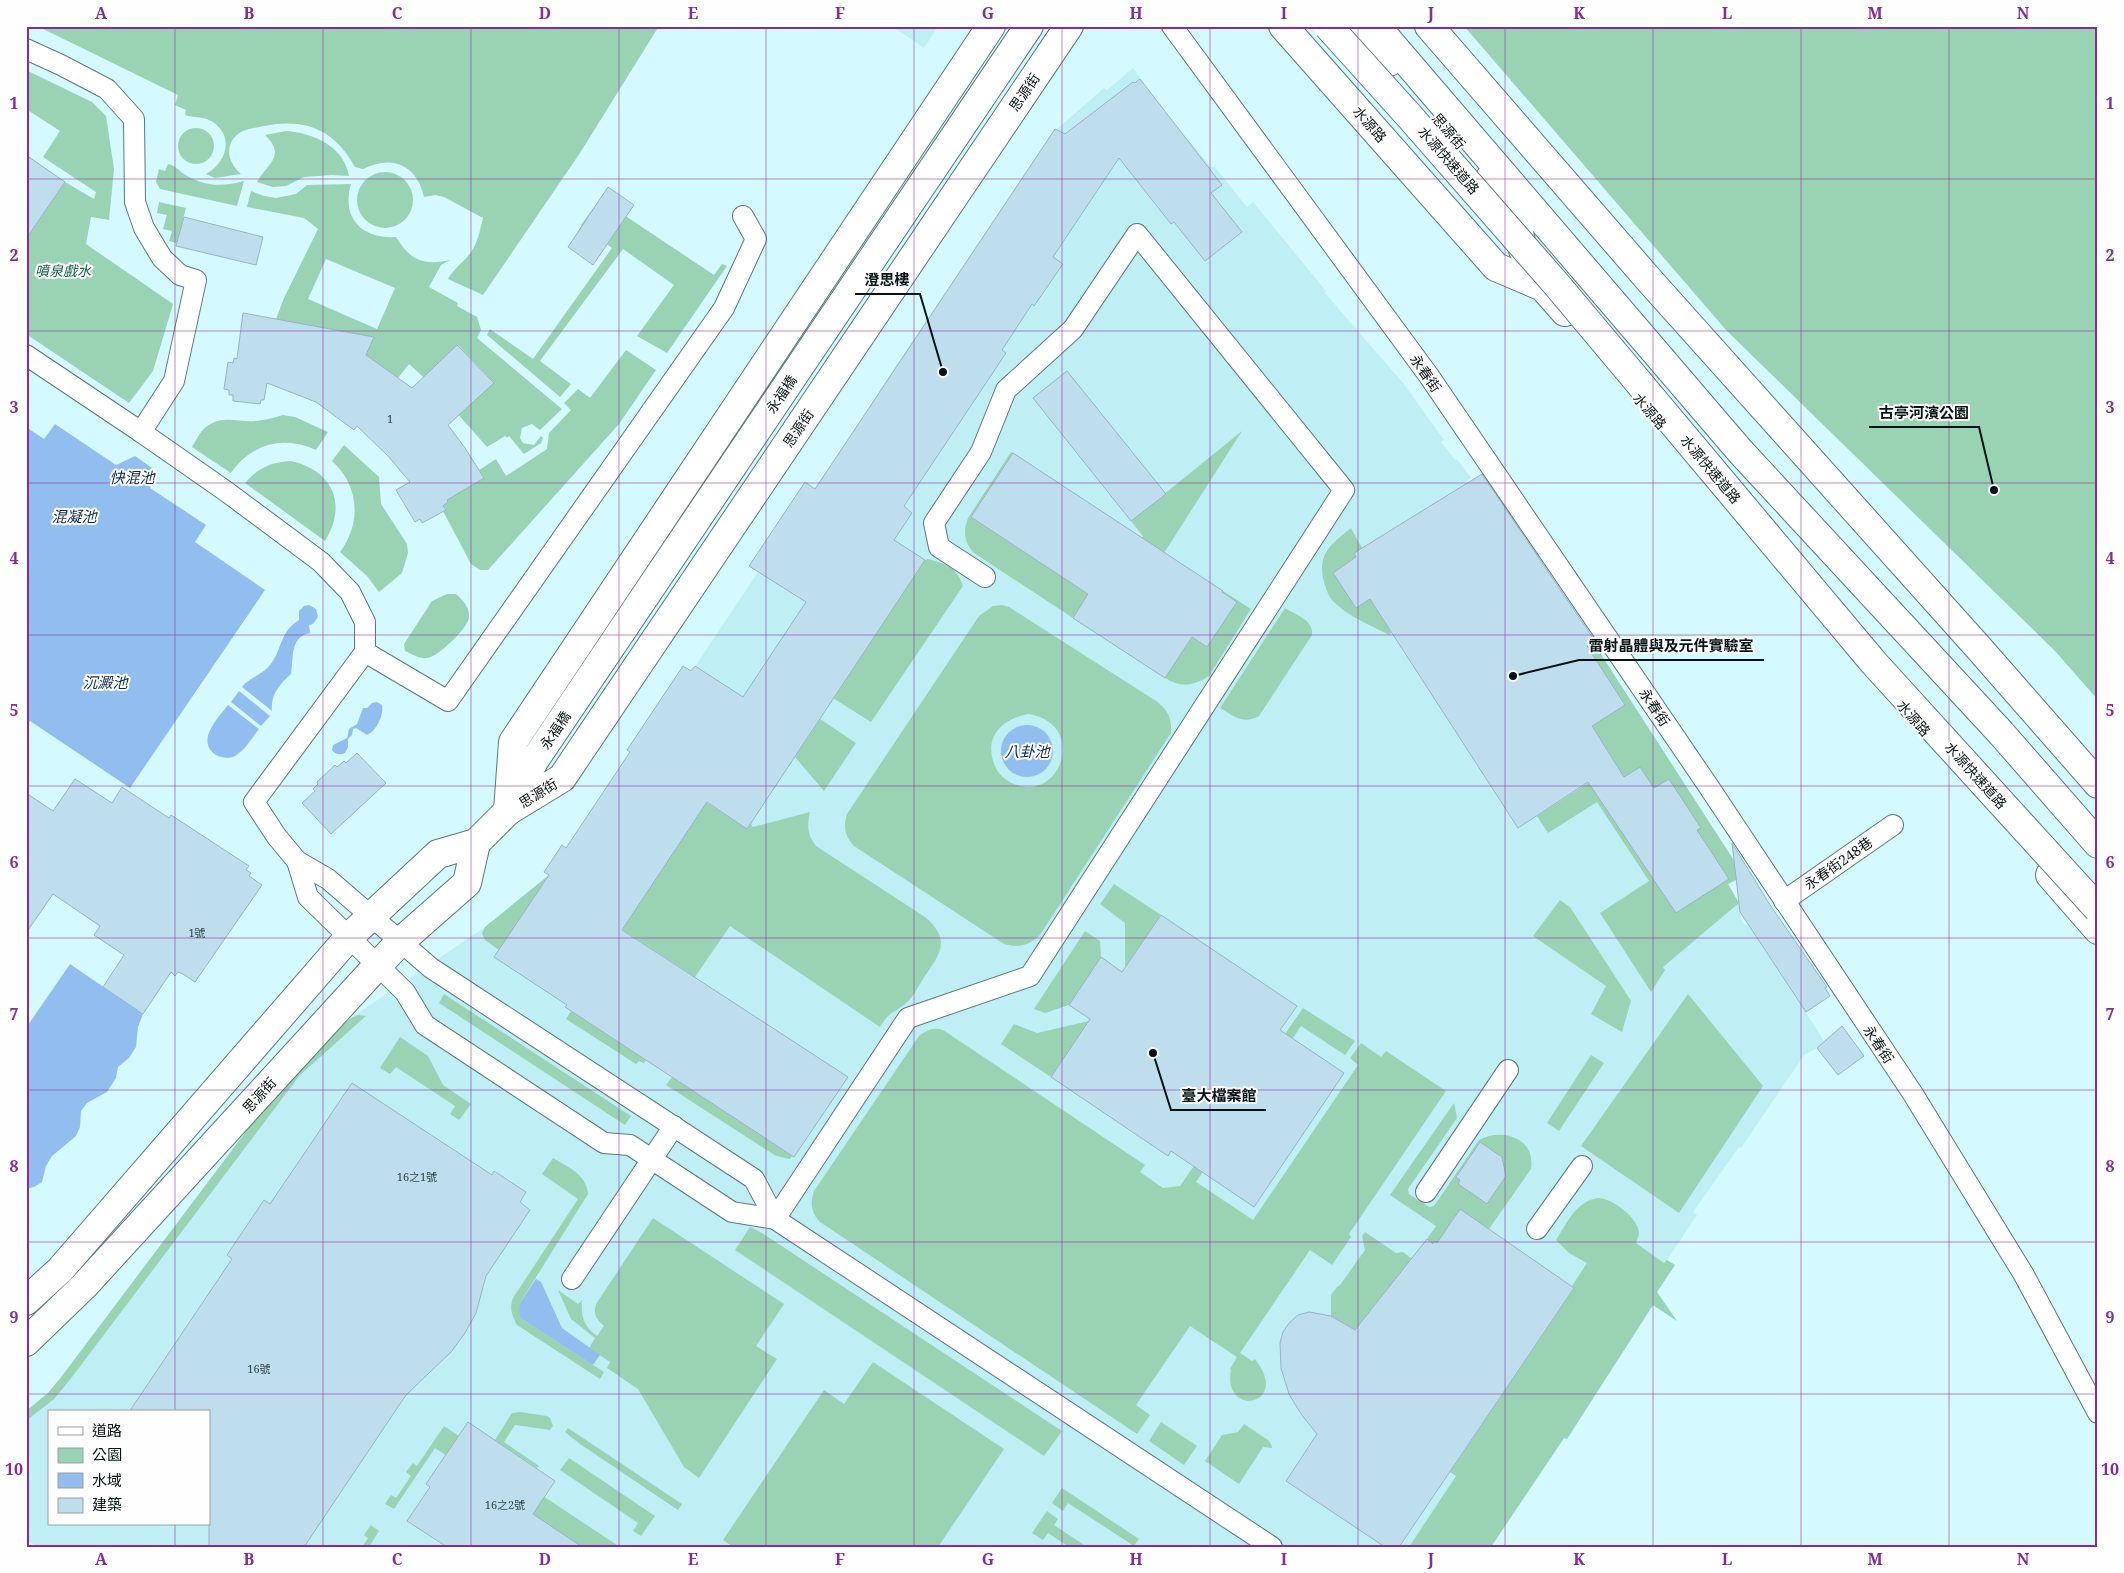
<svg xmlns="http://www.w3.org/2000/svg" width="2124" height="1573" viewBox="0 0 2124 1573" font-family="'Noto Serif','Noto Sans TC',serif">
<style>
.built{fill:#bfeef4;fill-rule:evenodd}
.green{fill:#9ad3b4;fill-rule:evenodd}
.water{fill:#91beef}
.building{fill:#bfdeed;stroke:#97b5c4}
.lines{fill:none;stroke-linecap:round;stroke-linejoin:round}
.service-casing{stroke:#587a7e;stroke-width:22}
.minor-casing{stroke:#587a7e;stroke-width:30}
.tertiary-casing{stroke:#587a7e;stroke-width:30}
.trunk-casing{stroke:#587a7e;stroke-width:30}
.service{stroke:#fff;stroke-width:20}
.minor{stroke:#fff;stroke-width:28}
.tertiary{stroke:#fff;stroke-width:28}
.trunk{stroke:#fff;stroke-width:28}
.trunk-bridge-casing{stroke:#587a7e;stroke-width:30;stroke-linecap:butt}
.trunk-bridge{stroke:#fff;stroke-width:28}
.grid{fill:none;stroke:#862c99;stroke-width:1;stroke-opacity:0.55}
.labels{text-anchor:middle;dominant-baseline:central;stroke-width:4;stroke-linejoin:round;paint-order:stroke}
.number-label{font-size:11px;fill:#34464a}
.street-label{font-size:14px;fill:#061314;stroke:#fefefe}
.park-label{font-size:14px;font-style:italic;fill:#126240;stroke:#fefefe}
.water-label{font-size:15px;font-style:italic;fill:#0b2b4b;stroke:#fefefe}
.leader{fill:none;stroke:#061314;stroke-width:2}
.callout-dot{fill:#061314;stroke:#fefefe;stroke-width:2}
.callout-label{font-size:15px;text-anchor:middle;font-weight:bold;fill:#061314;stroke:#fefefe;stroke-width:4;stroke-linejoin:round;paint-order:stroke}
.neatline{fill:none;stroke:#862c99;stroke-width:2}
.grid-label{font-size:16px;text-anchor:middle;font-weight:bold;fill:#862c99}
</style>
<rect width="100%" height="100%" fill="#d4f9fe"/>
<!-- built -->
<g class="built">
<polygon points="892,26 938,26 924,48"/>
<path d="M1133,68L1163,110L1212,168L1214,166L1247,207L1253,202L1326,291L1325,293L1403,383L1444,440L1441,442L1455,460L1457,459L1471,478L1466,481L1508,546L1586,646L1744,876L1728,884L1739,903L1741,919L1745,925L1764,916L1767,952L1824,1041L1817,1048L1804,1055L1741,1148L1739,1147L1693,1212L1697,1215L1667,1260L1675,1265L1657,1292L1677,1321L1653,1305L1567,1439L1564,1438L1491,1547H37L26,1539V1411L48,1393L62,1376L293,1069L351,1018L485,927L549,875L544,872L562,845L566,848L623,763L624,764L631,753L627,750L683,666L692,671L758,572L750,565L805,482L815,489L817,486L876,398H878L881,392L879,391L1055,129H1057L1104,88L1107,90ZM49,1412H209V1524H49Z"/>
</g>
<!-- green -->
<g class="green">
<path d="M37,26H659L580,153L483,295L448,279C454,268 464,262 471,252C478,242 480,230 483,218L444,197L435,195L424,197C417,165 392,154 363,169L355,167C334,129 305,118 264,126C255,128 245,129 238,134C223,146 229,164 241,174L215,178L206,174C227,163 235,135 211,121C203,116 193,118 185,115L186,110L175,105L178,95Z"/>
<polygon points="1464,26 2098,26 2098,700 2055,651 1726,330"/>
<polygon points="26,70 92,102 106,116 114,169 109,220 91,217 86,244 173,304 153,371 129,403 26,334 26,239 65,182 94,199 96,192 43,157 60,131 26,109"/>
<circle cx="196" cy="146" r="18"/>
<path d="M286,131C313,133 344,146 349,176L332,175L304,177L286,186L273,187L257,182C267,164 287,156 265,135Z"/>
<path d="M168,164C174,165 179,170 184,174C205,187 222,187 244,181L237,206L160,189L156,182L159,169L165,171Z"/>
<circle cx="385" cy="200" r="28"/>
<path d="M351,184C341,218 362,239 396,237C410,260 423,266 450,260L441,265L429,287L458,303L457,306L477,317L481,330L477,338L562,409L540,430L532,424L522,428L520,438L523,443L534,445L541,436L543,438L541,443L524,454L509,436L507,438L505,436L487,447L433,386L409,364L398,378L361,352L276,319L284,298L318,229L304,218L247,207L251,191L264,196L276,198L296,194L307,185ZM326,259L395,288L377,329L308,299ZM458,345L494,383L443,359Z"/>
<polygon points="600,199 714,275 722,264 727,266 667,353 637,336 674,285 623,249 540,361 571,384 560,397 487,335 490,329 533,359 612,248 581,225"/>
<polygon points="159,202 186,208 177,243 169,241 172,231 163,229 167,215 157,213"/>
<polygon points="626,350 656,370 619,424 488,570 480,570 471,564 443,511 446,509 443,506 448,502 447,500 479,470 496,459 506,476 547,449 549,433 571,410 564,403 578,389 590,398"/>
<path d="M283,415L295,417L328,432L316,450C283,435 251,444 231,473L192,447C197,439 201,429 209,425C225,415 240,423 256,421C265,420 274,418 283,415Z"/>
<polygon points="1242,431 1164,553 1142,538 1143,536 1131,521"/>
<path d="M344,445L379,477L381,504L407,544L408,553L402,573L379,592L367,576L340,552C362,523 359,485 332,461Z"/>
<path d="M1011,452L1013,453L971,517L1088,594L1073,618L974,553C964,543 963,531 968,518Z"/>
<path d="M291,461C332,470 348,504 325,541L245,483C258,468 271,462 291,461Z"/>
<path d="M1351,528L1362,548L1391,633L1389,635C1371,625 1349,617 1335,603C1329,598 1326,589 1324,582C1317,554 1330,545 1351,528Z"/>
<path d="M928,559C946,564 957,567 963,586L871,722L833,698L925,560Z"/>
<path d="M1223,591L1251,609L1209,676C1193,686 1181,688 1165,678L1192,637L1207,647L1237,602L1222,592Z"/>
<path d="M447,594H456C463,600 470,608 469,618C467,629 438,657 427,658C419,659 412,654 405,651L404,644L432,601Z"/>
<path d="M1002,605L1009,607L1156,701C1168,710 1172,718 1171,733L1040,935C1028,946 1019,948 1004,944L854,846C845,836 843,828 847,814L979,616L993,606ZM1028,714C1088,723 1062,803 1014,784C1006,781 998,774 995,766C983,738 1001,719 1028,714Z"/>
<path d="M1285,608C1296,615 1314,620 1312,635L1259,716C1243,725 1234,716 1220,708Z"/>
<polygon points="1593,642 1744,876 1728,884 1739,903 1663,967 1665,970 1651,992 1600,913 1649,881 1597,802 1548,833 1537,816 1616,765 1592,726 1625,705 1587,646"/>
<polygon points="820,719 856,743 824,791 795,757"/>
<path d="M669,778L746,828L750,823L753,827L810,812C807,826 807,834 816,846L925,917C952,940 940,954 923,979C918,987 912,999 905,1004C891,1015 890,1011 880,1027L730,926L695,977L623,930L662,789Z"/>
<polygon points="549,875 499,950 485,940 482,933 485,927"/>
<polygon points="1114,884 1161,915 1125,968 1125,923 1100,904"/>
<polygon points="1560,900 1570,907 1631,1001 1622,1032 1591,1014 1606,986 1533,936"/>
<polygon points="1085,931 1100,941 1101,957 1069,1005 1045,1013 1034,1009"/>
<polygon points="444,994 631,1116 625,1125 439,1003"/>
<polygon points="1688,994 1763,1086 1679,1213 1581,1146"/>
<path d="M1303,1008L1355,1041L1345,1055L1301,1026L1196,1182L1253,1220L1358,1065L1350,1058L1361,1043L1381,1057L1386,1051L1446,1091L1349,1234L1351,1237L1332,1265L1310,1250L1240,1353L1252,1361L1255,1359C1292,1406 1222,1418 1231,1370L1230,1369L1237,1357L1190,1326L1136,1405L1150,1415L1137,1434L820,1222C811,1212 810,1204 814,1191L919,1036C927,1030 933,1027 943,1030L1145,1165L1140,1172L1163,1188L1180,1186Z"/>
<polygon points="571,1011 646,1060 644,1063 639,1061 636,1064 566,1019"/>
<polygon points="358,1015 366,1016 300,1075 69,1381 54,1399 26,1421 26,1411 48,1393 62,1376 293,1069 351,1018"/>
<polygon points="1089,1021 1051,1077 1001,1044 1014,1024 1037,1033"/>
<polygon points="400,1037 428,1056 443,1085 471,1104 459,1120 450,1114 455,1106 396,1067 390,1074 380,1068"/>
<polygon points="1591,1055 1604,1063 1559,1131 1547,1123"/>
<polygon points="672,1077 792,1156 790,1159 776,1156 666,1085"/>
<path d="M1454,1103L1457,1118L1408,1189L1409,1194L1429,1207L1434,1206L1479,1140C1502,1127 1536,1138 1531,1169L1489,1229L1460,1209L1437,1243L1434,1241L1433,1244L1427,1239L1436,1226L1390,1195Z"/>
<path d="M553,1158C568,1167 587,1175 588,1194L520,1303L522,1319L604,1372L600,1379L517,1325C512,1315 509,1309 513,1298L578,1199L542,1174Z"/>
<path d="M1598,1198C1611,1198 1634,1215 1638,1228C1640,1234 1638,1238 1636,1243L1664,1263L1667,1260L1675,1265L1657,1292L1677,1321L1653,1305L1567,1439L1564,1438L1491,1547H1409L1456,1476L1450,1472L1574,1288L1572,1286L1587,1263L1569,1253L1556,1240C1567,1223 1576,1201 1598,1198Z"/>
<path d="M653,1218L784,1304L756,1346L777,1359L699,1478L684,1467L638,1389L607,1368L610,1362L589,1348L595,1338L571,1319L558,1290L578,1304L582,1300C581,1316 583,1326 597,1336L604,1326C596,1319 593,1314 596,1304Z"/>
<polygon points="750,1227 762,1233 1062,1431 1044,1456 735,1250"/>
<polygon points="1365,1232 1396,1253 1403,1252 1412,1259 1357,1327 1359,1339 1348,1326 1331,1316 1331,1295 1337,1287 1340,1285 1365,1250 1362,1236"/>
<polygon points="873,1362 1004,1449 938,1547 733,1547 723,1540 824,1390 844,1404"/>
<polygon points="520,1412 547,1416 550,1418 553,1426 550,1430 515,1425 504,1442 539,1466 537,1468 495,1440 512,1413"/>
<polygon points="1161,1422 1197,1446 1184,1465 1149,1441"/>
<polygon points="1244,1424 1268,1440 1271,1444 1272,1448 1263,1447 1239,1484 1205,1461 1222,1435 1238,1432"/>
<polygon points="444,1426 528,1482 515,1501 435,1448 394,1509 385,1504 391,1495 396,1498 411,1476 406,1472 413,1463 417,1466"/>
<polygon points="568,1428 682,1504 678,1510 580,1444 565,1432"/>
<polygon points="569,1458 655,1516 641,1536 633,1531 638,1523 560,1470"/>
<polygon points="1062,1488 1139,1539 1134,1546 1068,1503 1063,1511 1052,1503"/>
<polygon points="543,1496 620,1547 582,1547 531,1513"/>
<polygon points="1047,1511 1058,1519 1054,1525 1087,1547 1069,1547 1048,1533 1043,1540 1032,1533"/>
<polygon points="371,1525 379,1531 369,1547 362,1547 368,1538 364,1535"/>
</g>
<!-- water -->
<g class="water">
<polygon points="55,424 116,465 135,456 152,468 150,488 206,525 195,542 265,590 130,788 30,721 26,725 26,427 44,439"/>
<path d="M309,605L316,609L318,617L313,624L309,625L310,633C289,637 294,659 291,674C280,684 270,695 272,711L242,687C250,677 262,675 270,665C282,650 280,631 299,620V611L304,606Z"/>
<polygon points="239,691 270,716 261,726 231,702"/>
<path d="M377,702L382,705C384,716 376,731 367,735L356,728L353,729L352,735L348,739V747L345,753C340,755 336,755 332,750L333,745L347,738L349,729L357,724L363,708H367L372,703Z"/>
<path d="M228,705L259,729C252,738 245,750 235,756C230,759 222,758 216,755C195,741 218,718 228,705Z"/>
<circle cx="1027" cy="751" r="26"/>
<polygon points="70,964 143,1014 138,1027 136,1047 129,1058 118,1067 116,1078 107,1092 87,1103 81,1111 80,1127 76,1136 52,1156 46,1166 42,1182 34,1187 26,1189 26,1028"/>
<polygon points="536,1279 541,1282 562,1328 600,1355 593,1365 522,1319 519,1314 520,1303"/>
</g>
<!-- building -->
<g class="building">
<polygon points="1140,79 1222,185 1211,193 1242,232 1205,261 1174,222 1171,224 1119,158 1053,257 1063,264 1034,306 1032,304 1002,350 1006,353 904,506 912,513 894,540 925,560 747,829 707,802 622,930 848,1077 794,1157 565,1007 567,1005 494,957 549,875 544,872 562,845 566,848 630,752 627,750 683,666 691,671 695,666 743,697 806,602 749,566 805,482 815,489 1055,129 1065,134 1133,82 1135,83"/>
<polygon points="26,155 65,182 26,239"/>
<polygon points="608,187 634,205 593,265 568,247"/>
<polygon points="184,217 263,237 256,265 176,246"/>
<polygon points="243,313 374,337 366,355 412,388 457,345 494,383 448,425 465,448 484,478 447,500 448,502 443,506 446,510 422,523 420,519 415,522 396,490 410,482 388,456 357,426 354,430 316,402 267,383 264,400 261,400 260,404 233,401 233,395 229,395 229,390 224,389 228,362 233,363 234,358 237,359"/>
<polygon points="1067,371 1166,494 1131,521 1033,398"/>
<polygon points="1013,453 1223,591 1222,592 1237,602 1207,647 1192,637 1165,678 1073,618 1088,594 971,517"/>
<polygon points="1482,474 1595,641 1587,646 1625,705 1592,726 1624,777 1640,767 1654,788 1669,779 1701,828 1697,830 1729,879 1676,913 1588,782 1518,828 1370,599 1356,608 1333,573 1356,557 1354,553"/>
<polygon points="357,753 386,783 331,834 302,803 315,791 313,789 318,784 317,782 335,765 337,767 344,761 346,763"/>
<polygon points="75,779 112,803 122,787 169,818 171,815 249,866 246,870 251,873 249,876 262,885 195,982 183,974 178,972 175,976 171,972 143,1014 103,987 124,955 94,935 100,926 53,894 26,933 26,793 53,811"/>
<polygon points="1732,843 1770,905 1827,987 1825,988 1830,996 1806,1012 1740,912"/>
<polygon points="1161,915 1297,1006 1280,1030 1344,1073 1254,1207 1171,1151 1168,1156 1051,1077 1090,1019 1069,1005 1101,957 1122,972"/>
<polygon points="1842,1026 1864,1056 1838,1075 1817,1048"/>
<polygon points="352,1083 492,1175 494,1171 526,1192 520,1202 530,1210 486,1276 476,1313 465,1333 451,1352 406,1395 304,1547 209,1547 209,1412 129,1412 232,1259 227,1255 264,1200 270,1204"/>
<polygon points="1480,1142 1502,1157 1506,1176 1487,1204 1458,1184 1460,1180 1456,1177"/>
<polygon points="1460,1209 1574,1288 1399,1547 1385,1547 1286,1481 1317,1434 1301,1414 1289,1394 1281,1368 1280,1343 1283,1332 1289,1323 1298,1315 1309,1312 1331,1316 1355,1330 1427,1239 1433,1244 1434,1241 1437,1243"/>
<polygon points="468,1422 555,1481 533,1514 582,1547 447,1547 407,1521 430,1487 426,1484"/>
</g>
<g class="lines">
<defs>
<g id="service">
<polyline points="1172,26 1429,376 1709,787 1913,1094 2024,1275 2098,1413"/>
<polyline points="26,49 61,65 107,89 134,119 135,202 144,228 162,258 180,275 196,280 174,381 141,432 227,492 321,562 350,592 365,622 365,652 254,802 277,837 297,861 328,879 431,968 754,1179 775,1219"/>
<polyline points="26,355 141,432"/>
<polyline points="365,652 448,701 724,308 756,239 743,216"/>
<polyline points="297,861 308,897 405,992 425,1025 604,1143 630,1145 732,1212 775,1219 1272,1547"/>
<polyline points="1784,901 1893,825"/>
<polyline points="1426,1192 1508,1070"/>
<polyline points="775,1219 908,1018 1030,976 1344,490 1137,234 1073,329 1006,390 981,452 934,523 939,547 985,577"/>
<polyline points="1537,1229 1582,1166"/>
<polyline points="572,1279 674,1126"/>
</g>
<g id="minor">
<polyline points="1283,26 1496,267 1543,287 1565,312"/>
<polyline points="1358,26 1389,62"/>
<polyline points="1490,178 1512,203 1523,250"/>
<polyline points="508,811 562,778 1069,26"/>
<polyline points="508,811 513,742 991,26"/>
<polyline points="2050,875 2098,930"/>
</g>
<g id="tertiary">
<polyline points="26,1301 60,1270 349,937 438,854 476,843 508,811 534,761 1029,26"/>
<polyline points="26,1342 84,1286 378,965 400,942 467,883 476,843"/>
</g>
<g id="trunk">
<polyline points="1376,26 1740,451 2001,733 2098,844"/>
<polyline points="1429,26 1650,281 1977,646 2098,784"/>
</g>
</defs>
<!-- service casing -->
<use href="#service" class="service-casing"/>
<!-- minor casing -->
<use href="#minor" class="minor-casing"/>
<!-- tertiary casing -->
<use href="#tertiary" class="tertiary-casing"/>
<!-- trunk casing -->
<use href="#trunk" class="trunk-casing"/>
<!-- service -->
<use href="#service" class="service"/>
<!-- minor -->
<use href="#minor" class="minor"/>
<!-- tertiary -->
<use href="#tertiary" class="tertiary"/>
<!-- trunk -->
<use href="#trunk" class="trunk"/>
<defs>
<polyline id="trunk-bridge" points="1328,26 1411,118 1557,285 1874,663 2098,909"/>
</defs>
<!-- trunk-bridge casing -->
<use href="#trunk-bridge" class="trunk-bridge-casing"/>
<!-- trunk-bridge -->
<use href="#trunk-bridge" class="trunk-bridge"/>
</g>
<!-- grid -->
<path class="grid" d="M175,26V1412M323,26V1547M471,26V1547M619,26V1547M766,26V1547M914,26V1547M1062,26V1547M1210,26V1547M1358,26V1547M1505,26V1547M1653,26V1547M1801,26V1547M1949,26V1547M26,179H2098M26,331H2098M26,483H2098M26,635H2098M26,786H2098M26,938H2098M26,1090H2098M26,1242H2098M26,1394H2098M175,1524V1547"/>
<g class="labels">
<!-- number labels -->
<g class="number-label">
<text x="390" y="418">1</text>
<text x="197" y="932">1號</text>
<text x="417" y="1176">16之1號</text>
<text x="259" y="1368">16號</text>
<text x="505" y="1504">16之2號</text>
</g>
<!-- street labels -->
<g class="street-label">
<text transform="translate(1024 92) rotate(-56)">思源街</text>
<text transform="translate(1370 124) rotate(49)">水源路</text>
<text transform="translate(1449 131) rotate(49)">思源街</text>
<text transform="translate(1449 160) rotate(49)">水源快速道路</text>
<text transform="translate(1426 373) rotate(55)">永春街</text>
<text transform="translate(781 394) rotate(-56)">永福橋</text>
<text transform="translate(1650 411) rotate(49)">水源路</text>
<text transform="translate(798 428) rotate(-56)">思源街</text>
<text transform="translate(1711 469) rotate(50)">水源快速道路</text>
<text transform="translate(1655 707) rotate(56)">永春街</text>
<text transform="translate(1914 718) rotate(49)">水源路</text>
<text transform="translate(555 730) rotate(-56)">永福橋</text>
<text transform="translate(1976 775) rotate(48)">水源快速道路</text>
<text transform="translate(538 793) rotate(-32)">思源街</text>
<text transform="translate(1838 863) rotate(-35)">永春街248巷</text>
<text transform="translate(1879 1044) rotate(56)">永春街</text>
<text transform="translate(259 1095) rotate(-48)">思源街</text>
</g>
<!-- park labels -->
<g class="park-label">
<text x="63" y="270">噴泉戲水</text>
</g>
<!-- water labels -->
<g class="water-label">
<text x="132" y="477">快混池</text>
<text x="74" y="516">混凝池</text>
<text x="105" y="682">沉澱池</text>
<text x="1027" y="751">八卦池</text>
</g>
</g>
<!-- callouts -->
<path class="leader" d="M943 372L920 294H855M1994 490L1979 427H1869M1513 676L1579 660H1764M1153 1053L1171 1110H1266"/>
<g class="callout-dot">
<circle cx="943" cy="372" r="5"/>
<circle cx="1994" cy="490" r="5"/>
<circle cx="1513" cy="676" r="5"/>
<circle cx="1153" cy="1053" r="5"/>
</g>
<g class="callout-label">
<text x="887" y="285">澄思樓</text>
<text x="1924" y="418">古亭河濱公園</text>
<text x="1671" y="651">雷射晶體與及元件實驗室</text>
<text x="1219" y="1101">臺大檔案館</text>
</g>
<!-- border -->
<rect width="2124" height="1573" fill="none" stroke="#fefefe" stroke-width="55"/>
<!-- legend -->
<rect x="48" y="1410" width="162" height="115" fill="#fefefe" stroke="#9ba0a0"/>
<rect x="58" y="1427" width="25" height="8" fill="#ffffff" stroke="#9ba0a0"/>
<text x="92" y="1436" font-size="15" fill="#061314">道路</text>
<rect x="58" y="1448" width="25" height="15" fill="#9ad3b4" stroke="#9ba0a0"/>
<text x="92" y="1460" font-size="15" fill="#061314">公園</text>
<rect x="58" y="1473" width="25" height="15" fill="#91beef" stroke="#9ba0a0"/>
<text x="92" y="1486" font-size="15" fill="#061314">水域</text>
<rect x="58" y="1498" width="25" height="15" fill="#bfdeed" stroke="#9ba0a0"/>
<text x="92" y="1510" font-size="15" fill="#061314">建築</text>
<rect x="28" y="28" width="2068" height="1518" class="neatline"/>
<g class="grid-label">
<text x="101" y="19">A</text>
<text x="249" y="19">B</text>
<text x="397" y="19">C</text>
<text x="545" y="19">D</text>
<text x="693" y="19">E</text>
<text x="840" y="19">F</text>
<text x="988" y="19">G</text>
<text x="1136" y="19">H</text>
<text x="1284" y="19">I</text>
<text x="1431" y="19">J</text>
<text x="1579" y="19">K</text>
<text x="1727" y="19">L</text>
<text x="1875" y="19">M</text>
<text x="2023" y="19">N</text>
<text x="14" y="109">1</text>
<text x="2110" y="109">1</text>
<text x="14" y="261">2</text>
<text x="2110" y="261">2</text>
<text x="14" y="413">3</text>
<text x="2110" y="413">3</text>
<text x="14" y="564">4</text>
<text x="2110" y="564">4</text>
<text x="14" y="716">5</text>
<text x="2110" y="716">5</text>
<text x="14" y="868">6</text>
<text x="2110" y="868">6</text>
<text x="14" y="1020">7</text>
<text x="2110" y="1020">7</text>
<text x="14" y="1172">8</text>
<text x="2110" y="1172">8</text>
<text x="14" y="1323">9</text>
<text x="2110" y="1323">9</text>
<text x="14" y="1475">10</text>
<text x="2110" y="1475">10</text>
<text x="101" y="1565">A</text>
<text x="249" y="1565">B</text>
<text x="397" y="1565">C</text>
<text x="545" y="1565">D</text>
<text x="693" y="1565">E</text>
<text x="840" y="1565">F</text>
<text x="988" y="1565">G</text>
<text x="1136" y="1565">H</text>
<text x="1284" y="1565">I</text>
<text x="1431" y="1565">J</text>
<text x="1579" y="1565">K</text>
<text x="1727" y="1565">L</text>
<text x="1875" y="1565">M</text>
<text x="2023" y="1565">N</text>
</g>
</svg>
